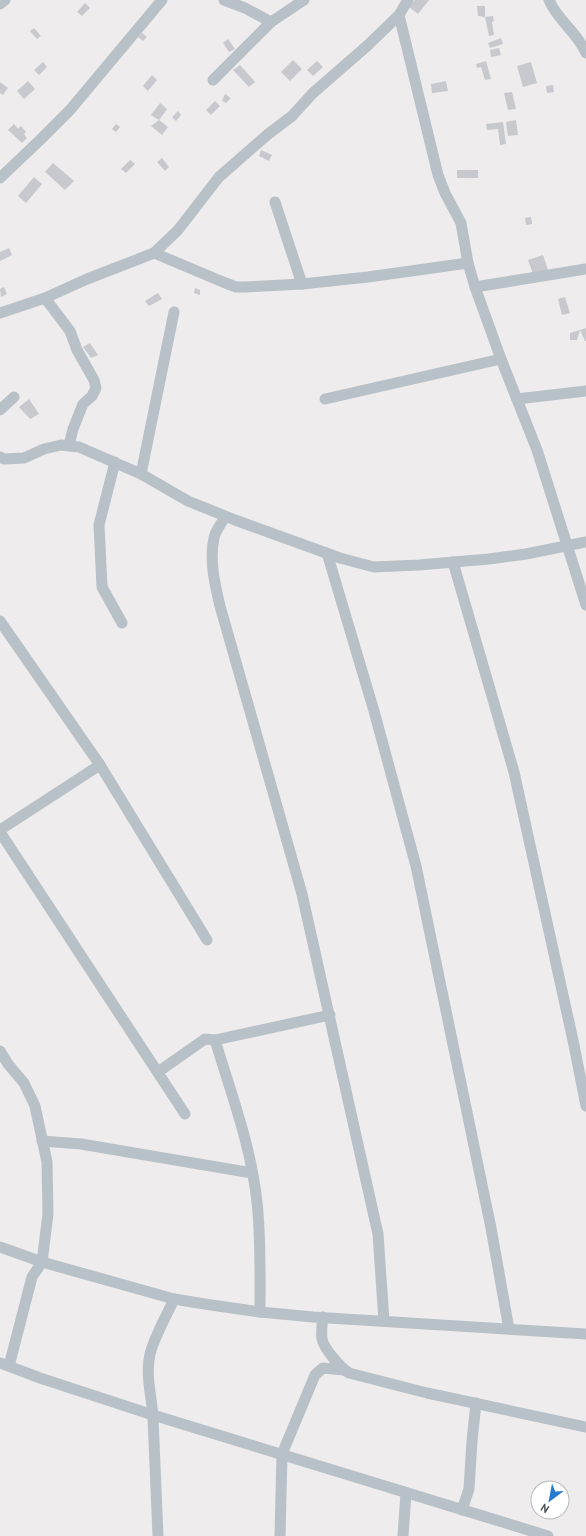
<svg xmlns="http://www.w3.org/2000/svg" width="586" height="1536" viewBox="0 0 586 1536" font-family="'PT Sans',sans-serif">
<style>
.building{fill:#c7c9ce}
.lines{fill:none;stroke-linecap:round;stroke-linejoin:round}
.minor{stroke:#b8c1c7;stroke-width:11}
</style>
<rect width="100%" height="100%" fill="#eeecec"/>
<!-- building -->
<g class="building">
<polygon points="415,0 429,0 418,14 409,7"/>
<polygon points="85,3 90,8 82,16 77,12"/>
<polygon points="477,6 485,6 485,17 478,16"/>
<polygon points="493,16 494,21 492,22 494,35 489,36 485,17"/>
<polygon points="34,28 41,36 37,39 30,31"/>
<polygon points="142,33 147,37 143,41 138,37"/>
<polygon points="501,38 503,44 490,48 488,43"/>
<polygon points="228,39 235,49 229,52 223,43"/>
<polygon points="499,48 501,55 491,57 490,50"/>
<polygon points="293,60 302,69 290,81 281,72"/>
<polygon points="317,61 323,67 313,76 307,70"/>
<polygon points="486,61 491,79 485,80 481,67 477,68 476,64"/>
<polygon points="43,62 47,67 39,75 34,70"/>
<polygon points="531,62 537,83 523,87 517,66"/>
<polygon points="240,65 255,82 249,87 233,70"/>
<polygon points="152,75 157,80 148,91 143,86"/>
<polygon points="28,81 35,89 24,99 17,91"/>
<polygon points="446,81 448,91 432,93 431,84"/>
<polygon points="0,82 8,88 3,95 0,93"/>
<polygon points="553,85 554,92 547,93 546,86"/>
<polygon points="512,92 516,109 508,110 504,93"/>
<polygon points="225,94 231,98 226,103 222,101"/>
<polygon points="215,101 220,106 211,115 206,110"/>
<polygon points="160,103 167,109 159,120 151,115"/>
<polygon points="178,111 181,115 176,121 172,117"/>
<polygon points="159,120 168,127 162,135 151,126"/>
<polygon points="516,120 518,135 508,136 506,122"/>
<polygon points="503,122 506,144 500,145 498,129 487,130 486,124"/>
<polygon points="14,124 18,129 21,126 26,132 24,134 27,138 22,143 8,130"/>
<polygon points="116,124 120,127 116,132 112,129"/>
<polygon points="261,150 272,155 269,161 259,156"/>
<polygon points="162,158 169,167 165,171 157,162"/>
<polygon points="130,160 135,164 126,173 121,169"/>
<polygon points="53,163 74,181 65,190 45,172"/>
<rect x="457" y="170" width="21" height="8"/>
<polygon points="34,177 42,184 26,203 18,196"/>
<polygon points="531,217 532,224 526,225 525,218"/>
<polygon points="9,248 12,255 0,261 0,252"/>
<polygon points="543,255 548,270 533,274 528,260"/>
<polygon points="4,287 7,294 1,297 0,289"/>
<polygon points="195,288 200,290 200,295 194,293"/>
<polygon points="158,293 162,299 149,306 145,301"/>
<polygon points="565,297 570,313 562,315 558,299"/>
<polygon points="586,328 586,341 585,341 580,330"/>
<polygon points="580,330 577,340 570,340 570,333"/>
<polygon points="90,343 98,355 91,358 83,347"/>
<polygon points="29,399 39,414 30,419 19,407"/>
</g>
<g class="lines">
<!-- minor -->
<g class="minor">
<polyline points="224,0 245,8 271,22 304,0"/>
<polyline points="408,0 399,15 438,175 445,193 461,223 468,263 475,287 501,359 537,450 586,605"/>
<path d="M549,0C557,20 578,33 586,53"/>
<polyline points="0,4 5,0"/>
<polyline points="213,80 271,22"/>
<polyline points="0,178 40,140 70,110 162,0"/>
<polyline points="275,202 302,284"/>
<polyline points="154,253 223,282 236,287 245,287 302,284 368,277 468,263"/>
<polyline points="475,287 586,269"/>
<polyline points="45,298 70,331 77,350 94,380 96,388 92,396 83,404 73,429 69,445"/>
<polyline points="0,313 45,298 87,279 154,253 178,230 219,177 267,135 292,116 313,93 367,46 399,15"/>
<polyline points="325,399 501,359"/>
<polyline points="517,399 586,391"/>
<polyline points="0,410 14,397"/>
<polyline points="0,457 4,459 24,458 44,449 61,445 79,447 141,474 188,501 235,520 340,558 374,567 419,565 489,559 526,554 586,542"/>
<polyline points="115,462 99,525 102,587 122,623"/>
<polyline points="141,474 174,312"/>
<path d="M225,517C222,523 215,531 214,538C209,560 215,585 220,606L302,894L378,1234L384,1321"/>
<polyline points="327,553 374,711 416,866 491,1228 509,1329"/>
<polyline points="453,562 514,772 574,1045 586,1106"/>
<polyline points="0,621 100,765 207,940"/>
<polyline points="0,830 100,765"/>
<polyline points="0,832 185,1114"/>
<path d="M215,1040C231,1093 251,1146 257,1202C261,1238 260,1275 260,1312"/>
<polyline points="0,1051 8,1064 24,1083 35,1106 47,1162 48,1214 42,1262 32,1277 9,1366"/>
<polyline points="158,1072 205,1039 215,1040 330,1015"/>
<polyline points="42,1141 81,1144 252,1173"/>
<polyline points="0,1247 42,1262 174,1299 211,1305 260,1312 313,1317 586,1334"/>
<path d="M323,1317C322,1324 321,1332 322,1339C324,1349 341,1368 349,1373L427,1393L586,1427"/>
<polyline points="0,1363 40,1378 153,1415 548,1536"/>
<polyline points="462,1510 469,1489 472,1441 476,1403"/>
<path d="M158,1536C156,1497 155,1457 153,1418C152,1396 145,1377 150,1354C155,1335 166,1317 174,1299"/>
<polyline points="280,1536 282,1454 315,1375 323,1368 344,1370"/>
<polyline points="403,1536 406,1493"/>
</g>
</g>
<!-- north arrow -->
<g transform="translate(550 1500) rotate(212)"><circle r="19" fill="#ffffff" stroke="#b5b9bc"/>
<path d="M0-3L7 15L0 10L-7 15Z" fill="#277bcd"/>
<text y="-6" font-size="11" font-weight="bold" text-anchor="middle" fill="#465057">N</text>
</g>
</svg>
